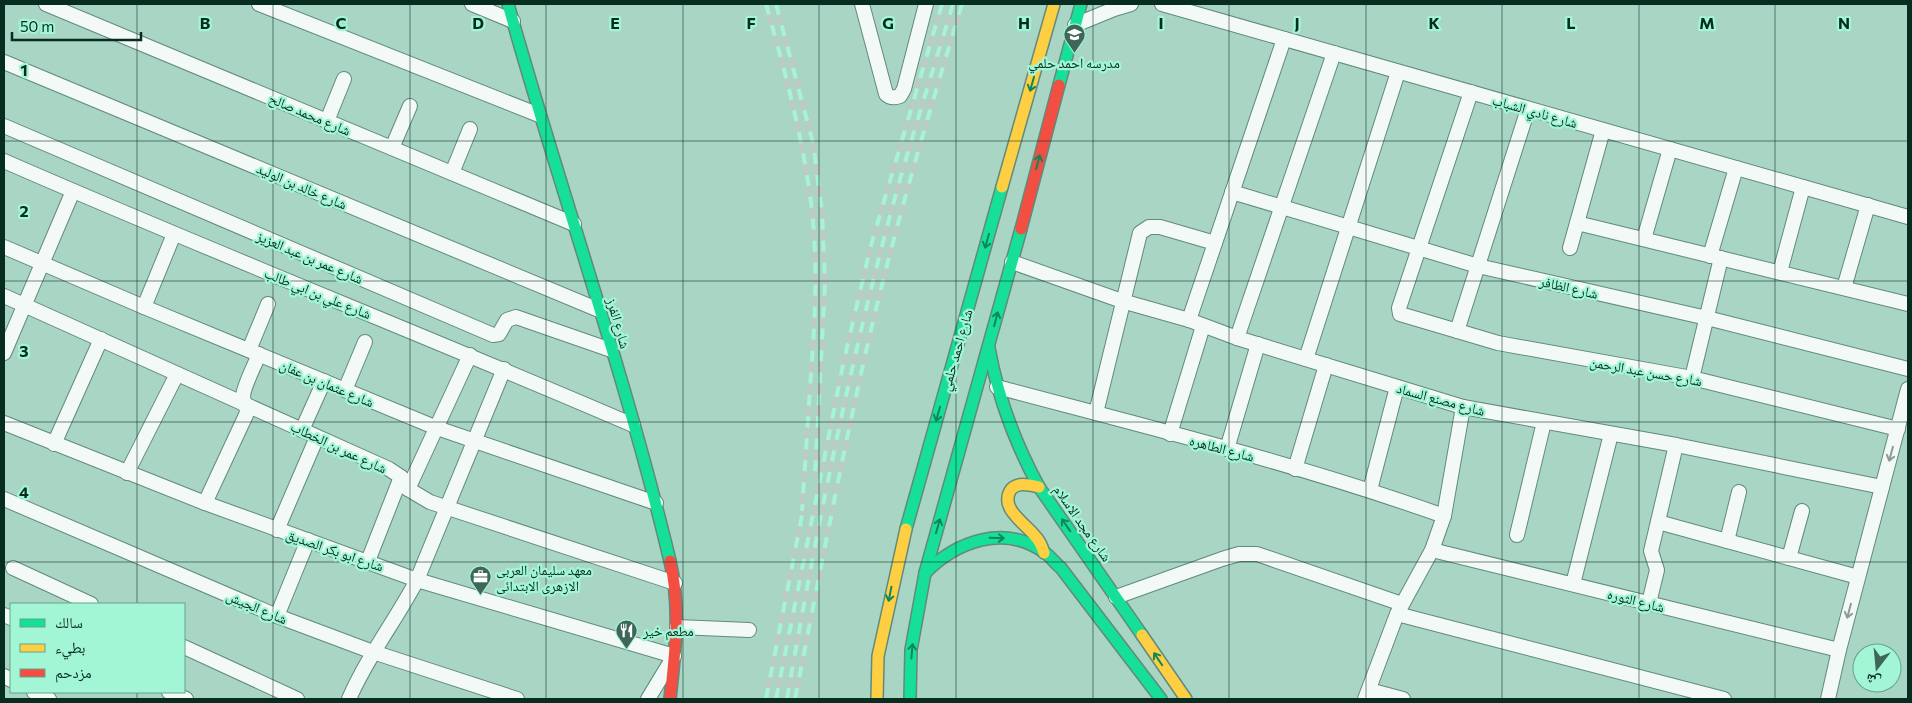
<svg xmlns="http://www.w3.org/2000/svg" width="1912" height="703" viewBox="0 0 1912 703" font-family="Commissioner,'Noto Naskh Arabic',sans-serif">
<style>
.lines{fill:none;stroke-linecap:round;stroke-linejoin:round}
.street-casing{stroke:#628a7c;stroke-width:16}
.fast-casing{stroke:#628a7c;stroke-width:14}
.slow-casing{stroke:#628a7c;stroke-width:14}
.jam-casing{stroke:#628a7c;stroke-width:14}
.street{stroke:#f2f9f6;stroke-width:14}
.fast{stroke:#16e098;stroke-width:11}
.slow{stroke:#ffcf43;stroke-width:11}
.jam{stroke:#f24e42;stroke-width:11}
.rail-casing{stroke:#bdcbc6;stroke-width:5.5}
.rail{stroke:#a2f6d5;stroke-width:4;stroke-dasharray:11;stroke-linecap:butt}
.oneway{stroke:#0e865c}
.oneway2{stroke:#889d96}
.grid{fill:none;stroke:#072c20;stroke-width:1;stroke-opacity:0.55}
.labels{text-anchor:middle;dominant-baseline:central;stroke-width:4.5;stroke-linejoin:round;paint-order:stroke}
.poi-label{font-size:14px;fill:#072c20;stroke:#a2f6d5;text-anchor:start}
.street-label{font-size:14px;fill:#072c20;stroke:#a2f6d5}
.grid-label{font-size:16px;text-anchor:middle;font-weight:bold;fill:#072c20;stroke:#a2f6d5;stroke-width:4.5;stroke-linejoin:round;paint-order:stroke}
</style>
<rect width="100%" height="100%" fill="#a8d5c4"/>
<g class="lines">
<defs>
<g id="street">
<polyline points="46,4 574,224"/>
<polyline points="259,4 539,115"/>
<polyline points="472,4 513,21"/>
<path d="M862,4L886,94C890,98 894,98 900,96L904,89L926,4"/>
<polyline points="1162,4 1908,217"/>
<polyline points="1075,25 1114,9 1131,4"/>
<polyline points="4,62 599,310"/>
<polyline points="1471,92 1399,308 1400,314 1498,343 1692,378 1898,429"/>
<polyline points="327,121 344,79"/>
<polyline points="4,126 493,335 499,334 507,320 516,317 611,350"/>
<polyline points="392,148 410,106"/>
<path d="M4,161C212,252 424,335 633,425"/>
<polyline points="452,173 470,129"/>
<polyline points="1232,192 1478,266 1707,318 1908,369"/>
<polyline points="1577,223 1908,304"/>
<polyline points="1644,239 1670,149"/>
<polyline points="4,247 144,307 437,428 656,503"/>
<polyline points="1570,248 1603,130"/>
<polyline points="1710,256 1736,168"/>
<polyline points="1012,262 1122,301 1189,320 1237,338 1463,407 1676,445 1882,487"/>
<polyline points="1780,272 1803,187"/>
<polyline points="1844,288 1868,205"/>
<polyline points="4,296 389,469 401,477 408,489 430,502 675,583"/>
<polyline points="144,307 174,234"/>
<polyline points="1189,320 1284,39"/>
<polyline points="1457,331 1528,109"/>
<polyline points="1237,338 1334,53"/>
<polyline points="249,350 268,304"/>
<polyline points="4,353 73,191"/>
<polyline points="1306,359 1398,72"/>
<polyline points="1692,378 1721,258"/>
<path d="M997,387C1147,427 1298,464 1444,516"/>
<polyline points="345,390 365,342"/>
<polyline points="1096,413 1140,233 1149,227 1160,227 1215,243"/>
<polyline points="4,423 205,503 417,580 674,656 648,699"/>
<polyline points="302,430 324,381"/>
<polyline points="1170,434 1203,326"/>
<polyline points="54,444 101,339"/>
<polyline points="1227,449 1258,344"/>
<polyline points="1295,469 1326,365"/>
<polyline points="127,473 177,374"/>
<polyline points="408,489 470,355"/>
<polyline points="1370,490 1397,387"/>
<polyline points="4,499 277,616 373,652 517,699"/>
<path d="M205,503L246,415C249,407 243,403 243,396C244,385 255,365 259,354"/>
<polyline points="1658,522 1858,577"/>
<polyline points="277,530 317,437"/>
<polyline points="1517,535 1544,422"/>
<polyline points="1727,541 1739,492"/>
<polyline points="1432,550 1839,650"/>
<polyline points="1789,558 1802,511"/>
<polyline points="368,561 401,477"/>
<polyline points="13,568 91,604"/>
<polyline points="1573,584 1611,434"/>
<polyline points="1116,597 1222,559 1239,554 1257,554 1402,604"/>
<polyline points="1649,603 1657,570 1651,551 1676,445"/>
<polyline points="1397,614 1724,699"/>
<polyline points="4,615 11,618"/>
<polyline points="277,616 308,540"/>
<polyline points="677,627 749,630"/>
<polyline points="184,647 297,699"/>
<polyline points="4,676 11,680"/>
<polyline points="1369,690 1403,699"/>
<polyline points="34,692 49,699"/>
<polyline points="169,692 186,699"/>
<path d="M349,699C367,657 396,620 417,580L504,369"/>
<polyline points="1365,699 1397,614 1432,550 1444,516 1463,407"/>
<polyline points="1828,699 1839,650 1908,389"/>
</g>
<g id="fast">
<path d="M508,4C560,190 625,373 670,561"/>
<polyline points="1059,85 1081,4"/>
<path d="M989,348C998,398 1015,443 1039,487L1142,635"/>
<polyline points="906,529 1002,187"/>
<path d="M925,573C957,541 1004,524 1044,552C1050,556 1055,563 1061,568L1161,699"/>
<polyline points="910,699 911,650 925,573 1021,229"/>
</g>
<g id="slow">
<polyline points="1002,187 1054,4"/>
<path d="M1039,487C1030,485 1016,481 1010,491C1000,509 1026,524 1035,536C1040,541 1042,546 1044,553"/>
<polyline points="1142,635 1186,699"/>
<polyline points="877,699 878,656 906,529"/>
</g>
<g id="jam">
<polyline points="1021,229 1059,85"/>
<path d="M670,561C681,608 675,652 670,699"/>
</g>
</defs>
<!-- street casing -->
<use href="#street" class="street-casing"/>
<!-- fast casing -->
<use href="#fast" class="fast-casing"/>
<!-- slow casing -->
<use href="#slow" class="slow-casing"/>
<!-- jam casing -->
<use href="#jam" class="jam-casing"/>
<!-- street -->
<use href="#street" class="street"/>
<!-- fast -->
<use href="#fast" class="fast"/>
<!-- slow -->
<use href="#slow" class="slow"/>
<!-- jam -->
<use href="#jam" class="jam"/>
<defs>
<g id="rail">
<path d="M766,4C785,72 804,141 812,211C818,265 815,320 811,374C808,420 805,465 802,511"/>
<polyline points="776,4 813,143 822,212 825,283 815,475"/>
<polyline points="766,699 804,505"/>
<polyline points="776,699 844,360 870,249 942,4"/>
<path d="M787,699C813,550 842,401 880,254C901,170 928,87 953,4"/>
<path d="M795,699C817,588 838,476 863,365C890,243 926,123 962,4"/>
</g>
</defs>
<!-- rail casing -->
<use href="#rail" class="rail-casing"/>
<!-- rail -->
<use href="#rail" class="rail"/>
</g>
<!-- one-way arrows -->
<defs><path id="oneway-shaft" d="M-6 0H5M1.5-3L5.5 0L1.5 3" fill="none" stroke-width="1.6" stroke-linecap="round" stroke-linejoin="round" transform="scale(1.25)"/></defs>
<g class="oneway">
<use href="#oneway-shaft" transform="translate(1032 84) rotate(106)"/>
<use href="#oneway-shaft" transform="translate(1038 162) rotate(-75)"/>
<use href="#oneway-shaft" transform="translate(987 241) rotate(106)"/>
<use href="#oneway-shaft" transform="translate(996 319) rotate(-75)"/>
<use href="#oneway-shaft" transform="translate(938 414) rotate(106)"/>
<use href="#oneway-shaft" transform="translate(1066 525) rotate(-125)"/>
<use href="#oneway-shaft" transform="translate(938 526) rotate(-74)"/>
<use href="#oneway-shaft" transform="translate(997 538) rotate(2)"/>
<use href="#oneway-shaft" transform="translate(890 594) rotate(101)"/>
<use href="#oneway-shaft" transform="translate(912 651) rotate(-85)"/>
<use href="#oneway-shaft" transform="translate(1158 659) rotate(-124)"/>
</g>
<g class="oneway2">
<use href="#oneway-shaft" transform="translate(1891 454) rotate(105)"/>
<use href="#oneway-shaft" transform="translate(1849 611) rotate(105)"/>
</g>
<!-- grid -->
<path class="grid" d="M137,4V604M273,4V699M410,4V699M546,4V699M683,4V699M819,4V699M956,4V699M1093,4V699M1229,4V699M1366,4V699M1502,4V699M1639,4V699M1775,4V699M4,141H1908M4,281H1908M4,422H1908M4,562H1908M137,692V699"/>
<!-- icons -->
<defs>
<symbol id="school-pin" viewBox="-11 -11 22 30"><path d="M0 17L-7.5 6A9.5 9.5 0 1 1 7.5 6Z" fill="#3f6759" stroke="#a2f6d5"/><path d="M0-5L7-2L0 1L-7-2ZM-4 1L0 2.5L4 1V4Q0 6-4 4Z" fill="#fff"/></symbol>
<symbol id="office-pin" viewBox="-11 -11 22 30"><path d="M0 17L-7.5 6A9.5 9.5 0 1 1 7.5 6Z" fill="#3f6759" stroke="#a2f6d5"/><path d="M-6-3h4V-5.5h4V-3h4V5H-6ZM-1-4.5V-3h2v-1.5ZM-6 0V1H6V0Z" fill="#fff"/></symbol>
<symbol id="restaurant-pin" viewBox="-11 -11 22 30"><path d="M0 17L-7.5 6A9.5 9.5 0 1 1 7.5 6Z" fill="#3f6759" stroke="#a2f6d5"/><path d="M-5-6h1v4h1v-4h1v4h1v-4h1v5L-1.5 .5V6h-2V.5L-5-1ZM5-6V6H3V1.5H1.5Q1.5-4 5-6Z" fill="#fff"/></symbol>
</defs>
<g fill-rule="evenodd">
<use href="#school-pin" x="1062" y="22" width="25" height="34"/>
<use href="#office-pin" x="468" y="564" width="25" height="34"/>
<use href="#restaurant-pin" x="614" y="618" width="25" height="34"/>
</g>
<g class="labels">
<!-- poi labels -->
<g class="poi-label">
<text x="1074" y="62" text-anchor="middle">مدرسه احمد حلمي</text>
<text x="496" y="569">معهد سليمان العربى<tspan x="496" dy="16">الازهرى الابتدائى</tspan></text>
<text x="643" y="630">مطعم خير</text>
</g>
<!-- street labels -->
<g class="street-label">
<text transform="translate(1535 111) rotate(16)">شارع نادي الشباب</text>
<text transform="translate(310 114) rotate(23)">شارع محمد صالح</text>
<text transform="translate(302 186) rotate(23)">شارع خالد بن الوليد</text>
<text transform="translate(310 257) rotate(23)">شارع عمر بن عبد العزيز</text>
<text transform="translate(1569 287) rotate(13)">شارع الظافر</text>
<text transform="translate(318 293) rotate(22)">شارع علي بن ابي طالب</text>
<text transform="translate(619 323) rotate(74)">شارع الفرز</text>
<text transform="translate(956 350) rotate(-74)">شارع احمد حلمي</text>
<text transform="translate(1646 371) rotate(10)">شارع حسن عبد الرحمن</text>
<text transform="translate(327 383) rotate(23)">شارع عثمان بن عفان</text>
<text transform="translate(1441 399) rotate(15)">شارع مصنع السماد</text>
<text transform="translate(339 447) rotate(25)">شارع عمر بن الخطاب</text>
<text transform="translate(1222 448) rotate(15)">شارع الطاهره</text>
<text transform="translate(1083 523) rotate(55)">شارع مجد الاسلام</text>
<text transform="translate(335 550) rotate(19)">شارع ابو بكر الصديق</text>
<text transform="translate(1636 600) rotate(14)">شارع الثوره</text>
<text transform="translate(257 607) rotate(23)">شارع الجيش</text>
</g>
</g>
<g class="grid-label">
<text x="205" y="29">B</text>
<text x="341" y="29">C</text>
<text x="478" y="29">D</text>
<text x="615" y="29">E</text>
<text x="751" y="29">F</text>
<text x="888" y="29">G</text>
<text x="1024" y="29">H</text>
<text x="1161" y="29">I</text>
<text x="1297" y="29">J</text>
<text x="1434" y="29">K</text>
<text x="1571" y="29">L</text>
<text x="1707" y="29">M</text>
<text x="1844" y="29">N</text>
<text x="24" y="76">1</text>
<text x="24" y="217">2</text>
<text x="24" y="357">3</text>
<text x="24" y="498">4</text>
</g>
<!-- border -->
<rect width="1912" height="703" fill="none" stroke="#072c20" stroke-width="10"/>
<!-- legend -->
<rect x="10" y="603" width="175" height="90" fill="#a2f6d5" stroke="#64a58d"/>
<rect x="20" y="619" width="25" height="8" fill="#16e098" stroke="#64a58d"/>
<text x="55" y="628" font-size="15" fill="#072c20">سالك</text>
<rect x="20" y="644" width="25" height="8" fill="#ffcf43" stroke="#64a58d"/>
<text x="55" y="653" font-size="15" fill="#072c20">بطيء</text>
<rect x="20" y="669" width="25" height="8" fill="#f24e42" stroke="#64a58d"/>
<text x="55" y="678" font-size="15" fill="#072c20">مزدحم</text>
<!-- north arrow -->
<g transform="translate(1877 668) rotate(196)"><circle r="24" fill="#a2f6d5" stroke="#64a58d"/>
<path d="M0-4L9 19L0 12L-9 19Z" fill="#3f6759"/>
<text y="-8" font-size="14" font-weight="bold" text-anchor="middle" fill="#072c20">ش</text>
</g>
<!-- scale -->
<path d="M12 32v8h129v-8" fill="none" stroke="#072c20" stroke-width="2.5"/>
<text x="20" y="32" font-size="15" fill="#072c20" stroke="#a2f6d5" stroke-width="4" paint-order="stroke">50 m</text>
</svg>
